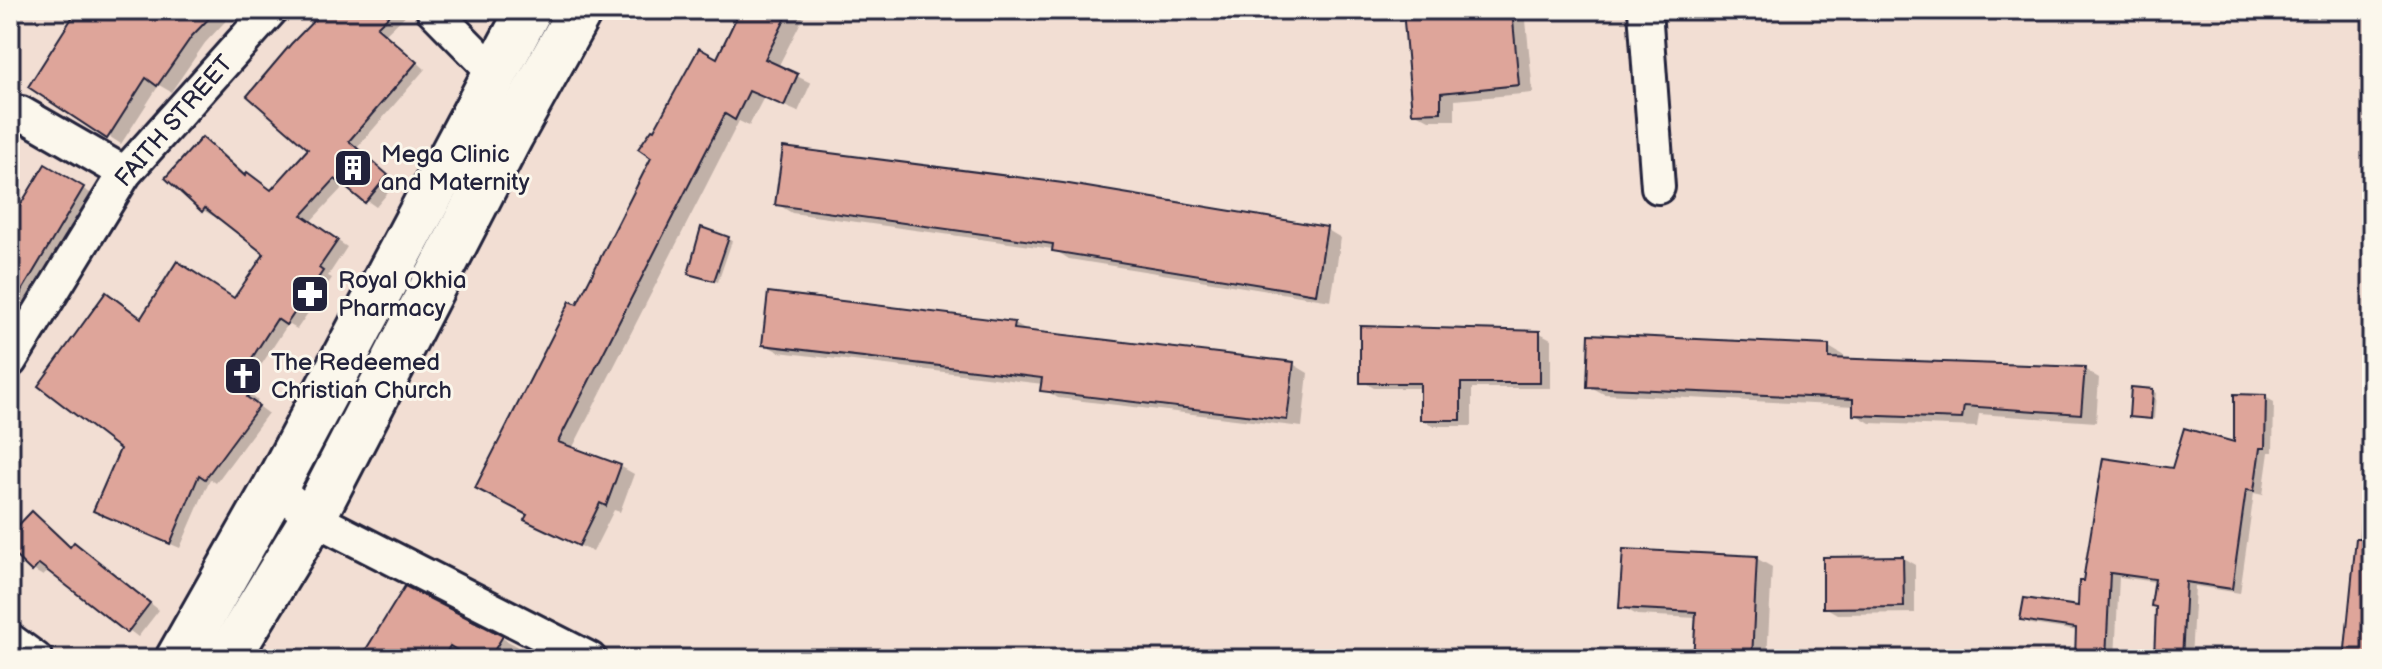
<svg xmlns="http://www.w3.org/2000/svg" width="2382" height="669" viewBox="0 0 2382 669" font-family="'Balsamiq Sans',sans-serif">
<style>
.shadow{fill:#0003}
.building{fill:#dea59a;stroke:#22223b;stroke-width:2}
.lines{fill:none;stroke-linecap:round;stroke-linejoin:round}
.minor-casing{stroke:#22223b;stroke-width:38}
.primary-casing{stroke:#22223b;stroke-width:50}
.minor{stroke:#fbf7ec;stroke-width:32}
.primary{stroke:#fbf7ec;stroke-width:44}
.labels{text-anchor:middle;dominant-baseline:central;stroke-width:6;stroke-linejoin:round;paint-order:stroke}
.street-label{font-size:24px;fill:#22223b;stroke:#fbf7ec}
.poi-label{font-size:24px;fill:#22223b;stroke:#fbf7ec;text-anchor:start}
</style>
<rect width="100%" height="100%" fill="#f2ded3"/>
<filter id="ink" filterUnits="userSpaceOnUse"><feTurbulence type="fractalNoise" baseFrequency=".0125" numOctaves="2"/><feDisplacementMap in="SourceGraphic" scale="16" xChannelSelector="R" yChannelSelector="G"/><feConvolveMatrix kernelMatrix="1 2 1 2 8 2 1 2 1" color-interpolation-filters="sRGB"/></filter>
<g filter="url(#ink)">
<!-- shadow -->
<g class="shadow">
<polygon points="63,10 236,10 205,43 171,92 159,85 121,144 31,86 120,73"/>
<polygon points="327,10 411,10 386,34 425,69 357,148 397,182 376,207 345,185 310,222 347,247 328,276 332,278 297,329 288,324 245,390 258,401 256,404 268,413 216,483 210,479 180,548 106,516 123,448 142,319 235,300 266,254 215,213 213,216 203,210 202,139 213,145 247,176 272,192 310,149"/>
<polygon points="742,10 807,10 778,67 811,83 798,112 764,97 749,126 739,121 572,449 620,466 634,474 620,512 614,510 593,552 541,527 578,307 654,157 641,148 666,111 718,60"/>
<polygon points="1405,10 1525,10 1533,93 1455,100 1455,120 1429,120 1414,112"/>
<polygon points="45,166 97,197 10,345 10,226"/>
<polygon points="777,204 1326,229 1341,238 1331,301 1069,259 1053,249 792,213"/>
<polygon points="2371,227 2372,227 2372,254 2369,252"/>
<polygon points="728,239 732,241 718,282 694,275"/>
<polygon points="1015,324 1031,333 1293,364 1308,373 1302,427 1058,398 1043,389 1043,384 779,352 764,344"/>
<polygon points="1540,333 1551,339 1551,388 1472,388 1472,426 1433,426 1422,419 1422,388 1374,388 1362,381"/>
<polygon points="1829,347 1844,356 1844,361 2084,369 2099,378 2096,422 1979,414 1977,427 1870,423 1855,414 1855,406 1604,394 1589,386"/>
<polygon points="2152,391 2156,393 2154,419 2132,416"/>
<polygon points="2265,397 2274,402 2273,452 2269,452 2263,495 2254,493 2240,593 2195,586 2191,659 2156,659 2156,582 2119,577 2115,659 2077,659 2078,631 2031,624 2022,619 2079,608 2085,583 2173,470 2235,445"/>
<polygon points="2362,499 2372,500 2372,659 2346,659"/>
<polygon points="32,513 43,520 72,547 74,544 85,551 159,610 138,637 50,570 43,576 33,570 10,549 10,537"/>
<polygon points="1756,558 1772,567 1767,659 1695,659 1697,618 1637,615 1621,606"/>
<polygon points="1903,558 1915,565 1915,613 1837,614 1825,607"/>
<polygon points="405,589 502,638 517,646 509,658 473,641 462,659 362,659"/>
<polygon points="1089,648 1093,650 1093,659 1068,659 1067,651"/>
</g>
<!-- building -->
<g class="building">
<polygon points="77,10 217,10 192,36 157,86 146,78 107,139 28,87"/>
<polygon points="324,10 395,10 377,27 417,62 349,141 388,175 365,203 335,179 302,215 338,240 319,268 323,271 286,325 277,319 236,383 249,394 247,397 259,406 205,479 199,475 170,544 93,511 120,449 38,386 106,292 141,318 177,261 234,298 264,254 205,208 202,212 165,178 202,137 245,176 247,172 271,190 308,149 247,96 291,44"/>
<polygon points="740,10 790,10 765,59 798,74 784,106 749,91 735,120 725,114 558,442 621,465 606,506 600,503 579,546 524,520 527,515 475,488 570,301 577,304 651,158 638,149 652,129 654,130 699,48 717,58"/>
<polygon points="1403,10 1512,10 1519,85 1441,93 1441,112 1412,113"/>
<polygon points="783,147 1063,183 1327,227 1316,294 1052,251 1053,244 775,205"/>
<polygon points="45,164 84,187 10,311 10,222"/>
<polygon points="701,227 729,237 714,281 688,274"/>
<polygon points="768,292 1015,322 1014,329 1294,362 1287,420 1040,391 1042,378 762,345"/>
<polygon points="1360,326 1540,331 1540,383 1461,383 1461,420 1420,420 1420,383 1360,383"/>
<polygon points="1589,334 1829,345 1829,358 2085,367 2081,414 1964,406 1962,419 1853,415 1853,399 1587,387"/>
<polygon points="2131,387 2153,389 2151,419 2129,417"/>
<polygon points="2234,394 2266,395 2265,448 2260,448 2254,491 2246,490 2232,589 2186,582 2182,659 2154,659 2156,607 2151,606 2155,579 2110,573 2106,659 2075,659 2076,628 2020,620 2024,598 2078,606 2079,581 2083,581 2103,458 2172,468 2184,428 2234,442"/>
<polygon points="32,511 70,547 74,542 150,603 127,633 39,564 32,572 10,551 10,534"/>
<polygon points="2356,538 2372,538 2372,659 2344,659"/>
<polygon points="1623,549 1757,556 1752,659 1693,659 1696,612 1619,608"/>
<polygon points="1903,556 1904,607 1823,608 1823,557"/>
<polygon points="405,586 503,636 489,659 471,659 450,646 442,659 360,659"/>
</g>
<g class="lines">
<defs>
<g id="minor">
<polyline points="433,10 496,74"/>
<polyline points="1645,10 1658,187"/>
<polyline points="10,112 21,113 125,173"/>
<polyline points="10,361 125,173 271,10"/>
<polyline points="275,488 313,518 590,659"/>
<polyline points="10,640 36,659"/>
</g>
<g id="primary">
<polyline points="178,659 275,488 529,10"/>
<polyline points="227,659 313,518 511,135 580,10"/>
</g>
</defs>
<!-- minor casing -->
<use href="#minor" class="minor-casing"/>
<!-- primary casing -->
<use href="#primary" class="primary-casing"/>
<!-- minor -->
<use href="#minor" class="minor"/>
<!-- primary -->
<use href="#primary" class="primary"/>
</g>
</g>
<!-- icons -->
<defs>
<symbol id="building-square" viewBox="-11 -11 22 22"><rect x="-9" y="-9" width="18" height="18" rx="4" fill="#22223b" stroke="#fbf7ec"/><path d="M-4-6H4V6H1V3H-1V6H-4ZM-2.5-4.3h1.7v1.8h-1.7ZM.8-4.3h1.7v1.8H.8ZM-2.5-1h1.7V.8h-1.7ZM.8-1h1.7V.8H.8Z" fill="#fff"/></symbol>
<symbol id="pharmacy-square" viewBox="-11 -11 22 22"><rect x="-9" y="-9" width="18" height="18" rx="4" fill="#22223b" stroke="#fbf7ec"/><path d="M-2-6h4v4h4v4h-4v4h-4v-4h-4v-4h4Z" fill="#fff"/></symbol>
<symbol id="church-square" viewBox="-11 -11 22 22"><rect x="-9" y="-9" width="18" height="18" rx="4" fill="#22223b" stroke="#fbf7ec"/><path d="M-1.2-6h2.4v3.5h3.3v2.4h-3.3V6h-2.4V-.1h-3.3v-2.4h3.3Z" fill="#fff"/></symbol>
</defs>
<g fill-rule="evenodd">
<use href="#building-square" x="331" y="146" width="44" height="44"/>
<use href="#pharmacy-square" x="288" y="272" width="44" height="44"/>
<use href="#church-square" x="221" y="354" width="44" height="44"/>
</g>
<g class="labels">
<!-- street labels -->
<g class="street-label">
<text transform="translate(174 121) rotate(-49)">FAITH STREET</text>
</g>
<!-- poi labels -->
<g class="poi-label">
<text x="381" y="154">Mega Clinic<tspan x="381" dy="28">and Maternity</tspan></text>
<text x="338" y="280">Royal Okhia<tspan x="338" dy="28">Pharmacy</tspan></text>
<text x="271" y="362">The Redeemed<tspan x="271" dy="28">Christian Church</tspan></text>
</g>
</g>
<!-- margin -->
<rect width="2382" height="669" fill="none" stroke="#fbf7ec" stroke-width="40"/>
<rect x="20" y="20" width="2342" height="629" fill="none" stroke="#22223b" stroke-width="3" filter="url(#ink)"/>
</svg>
